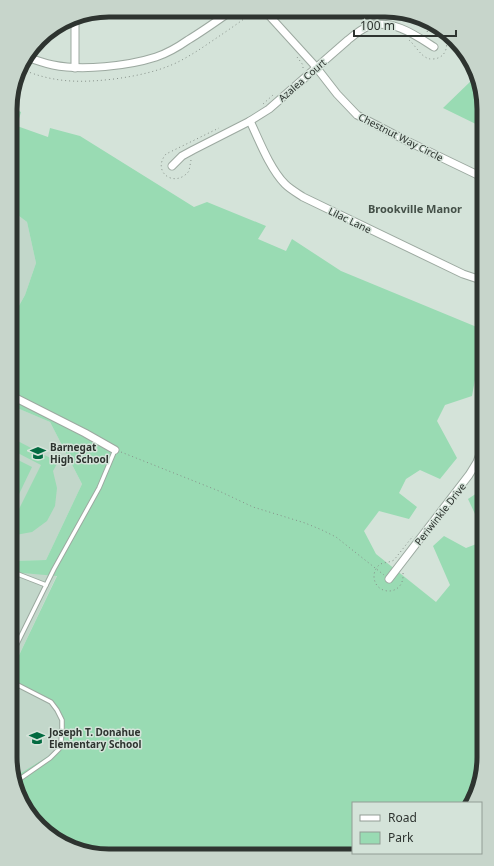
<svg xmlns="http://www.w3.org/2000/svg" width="494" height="866" viewBox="0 0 494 866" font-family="'Noto Sans',sans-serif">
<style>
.built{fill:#c2d7ca}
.green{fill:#99dbb3}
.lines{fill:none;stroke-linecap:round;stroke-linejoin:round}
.lane-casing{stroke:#9ca9a0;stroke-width:5.5}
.street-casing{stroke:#9ca9a0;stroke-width:9}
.path{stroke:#869089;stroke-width:1;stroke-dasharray:1 3;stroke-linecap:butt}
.lane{stroke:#fff;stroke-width:3.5}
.street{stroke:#fff;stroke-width:7}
.labels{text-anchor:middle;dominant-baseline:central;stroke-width:3;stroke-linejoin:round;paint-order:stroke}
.street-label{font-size:10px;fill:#2e3430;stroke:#d4e3d9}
.poi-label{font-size:10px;font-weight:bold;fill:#2e3430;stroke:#d4e3d9;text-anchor:start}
.neighbourhood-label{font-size:11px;font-weight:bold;fill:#445048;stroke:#d4e3d9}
.rim{fill:none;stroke:#2e3430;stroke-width:5}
</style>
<rect width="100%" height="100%" fill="#d4e3d9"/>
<!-- built -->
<g class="built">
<polygon points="11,210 27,222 36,263 25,295 11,320"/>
<polygon points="10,405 50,422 82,484 46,560 10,561"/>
<polygon points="10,572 57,575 10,674"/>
<polygon points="10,680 55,706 65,728 61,748 13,778 10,757"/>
</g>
<!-- green -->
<g class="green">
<path d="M475,72C483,84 484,114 484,128L443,108L473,79Z"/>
<polygon points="11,107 21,112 17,126 48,137 50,128 80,136 194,207 207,202 266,226 258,239 286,251 292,239 341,271 484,330 472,396 445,405 437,421 457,458 440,479 420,470 406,479 399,493 417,507 409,519 379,511 364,531 376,554 436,602 450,585 433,546 444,536 466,548 484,541 484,764 469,803 353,803 353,852 96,855 44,832 15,789 13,778 61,748 65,729 55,706 10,680 10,674 57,576 10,572 10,561 46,560 82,484 50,422 10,405 11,320 25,295 36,263 27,222 11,210"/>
<polygon points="10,437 58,462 53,471 57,488 55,506 47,521 32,532 10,536 10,527 41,465 10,449"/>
<polygon points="10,456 32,467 10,513"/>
<polygon points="477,493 484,497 484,533 468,499"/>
</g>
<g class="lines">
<defs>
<g id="lane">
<polyline points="10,571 46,585"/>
<polyline points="10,658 54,569 99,488 115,450"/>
<polyline points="10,681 51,702 57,710 62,720 62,728 61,742 59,749 50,758 14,783"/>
</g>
<g id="street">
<polyline points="265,11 316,67 337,94 357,115 407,141 484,178"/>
<polyline points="75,17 75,68"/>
<path d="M27,57C35,60 44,63 53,65C82,71 128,66 156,57C168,53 178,47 188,40C203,31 217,21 231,11"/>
<path d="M250,121C259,140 270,169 285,184C290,189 297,193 303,197L463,274L484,281"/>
<path d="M172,166L182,156L193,150L250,121L269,109L348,40C354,35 361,29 369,26C393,19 415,35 434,47"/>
<polyline points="10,395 85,433 115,450"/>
<polyline points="389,579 469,475 477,462 484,444"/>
</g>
</defs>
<!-- lane casing -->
<use href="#lane" class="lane-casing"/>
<!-- street casing -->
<use href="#street" class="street-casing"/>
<!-- path -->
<g class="path">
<path d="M409,40C415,45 420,55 427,58C429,59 430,59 433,59C452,58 450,31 433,31C430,30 426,32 424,32"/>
<polyline points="297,57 303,65 303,70"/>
<path d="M19,68C52,83 80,83 114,79C136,76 156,72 176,63C190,56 202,48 215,39C227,31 240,22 252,13L254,12L258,13"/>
<polyline points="263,104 273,95"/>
<path d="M191,160L189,171C175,189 151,172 166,154L219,128"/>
<polyline points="477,441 484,415"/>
<polyline points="121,452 219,491 253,507 305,523 322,530 336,537 384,575"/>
<path d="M403,573C405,597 374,596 374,576C374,572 376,568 379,565C383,562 389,563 394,560L413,536"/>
</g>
<!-- lane -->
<use href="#lane" class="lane"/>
<!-- street -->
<use href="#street" class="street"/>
</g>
<!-- icons -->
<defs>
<symbol id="school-bare" viewBox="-9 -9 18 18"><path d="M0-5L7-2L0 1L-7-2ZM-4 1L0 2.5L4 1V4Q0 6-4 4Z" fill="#026a40" stroke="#d4e3d9" stroke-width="2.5" paint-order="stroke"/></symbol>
</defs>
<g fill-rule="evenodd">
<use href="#school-bare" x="27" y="442" width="22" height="22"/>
<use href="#school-bare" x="26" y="727" width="22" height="22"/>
</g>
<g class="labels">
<!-- street labels -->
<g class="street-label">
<text transform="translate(302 80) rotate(-41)">Azalea Court</text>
<text transform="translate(401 137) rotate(27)">Chestnut Way Circle</text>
<text transform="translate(350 220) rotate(26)">Lilac Lane</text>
<text transform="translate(440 514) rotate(-52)">Periwinkle Drive</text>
</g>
<!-- poi labels -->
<g class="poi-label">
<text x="50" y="447">Barnegat<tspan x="50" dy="12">High School</tspan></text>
<text x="49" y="732">Joseph T. Donahue<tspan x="49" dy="12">Elementary School</tspan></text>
</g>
<!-- neighbourhood labels -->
<g class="neighbourhood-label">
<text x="415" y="208">Brookville Manor</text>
</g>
</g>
<!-- crop -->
<path d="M0 0H494V866H0ZM109 17H385A92 92 0 0 1 477 109V757A92 92 0 0 1 385 849H109A92 92 0 0 1 17 757V109A92 92 0 0 1 109 17Z" fill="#c7d5cb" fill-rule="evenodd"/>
<path class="rim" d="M109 17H385A92 92 0 0 1 477 109V757A92 92 0 0 1 385 849H109A92 92 0 0 1 17 757V109A92 92 0 0 1 109 17Z"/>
<!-- legend -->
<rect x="352" y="802" width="130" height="52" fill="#d4e3d9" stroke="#929d95"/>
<rect x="360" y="815" width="20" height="6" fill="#ffffff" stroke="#929d95"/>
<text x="388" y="822" font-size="12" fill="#2e3430">Road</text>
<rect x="360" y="832" width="20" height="12" fill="#99dbb3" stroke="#929d95"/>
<text x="388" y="842" font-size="12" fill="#2e3430">Park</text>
<!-- scale -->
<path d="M354 30v6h102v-6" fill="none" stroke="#2e3430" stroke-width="2"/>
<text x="360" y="30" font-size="12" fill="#2e3430" stroke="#d4e3d9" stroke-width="3" paint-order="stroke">100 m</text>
</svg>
